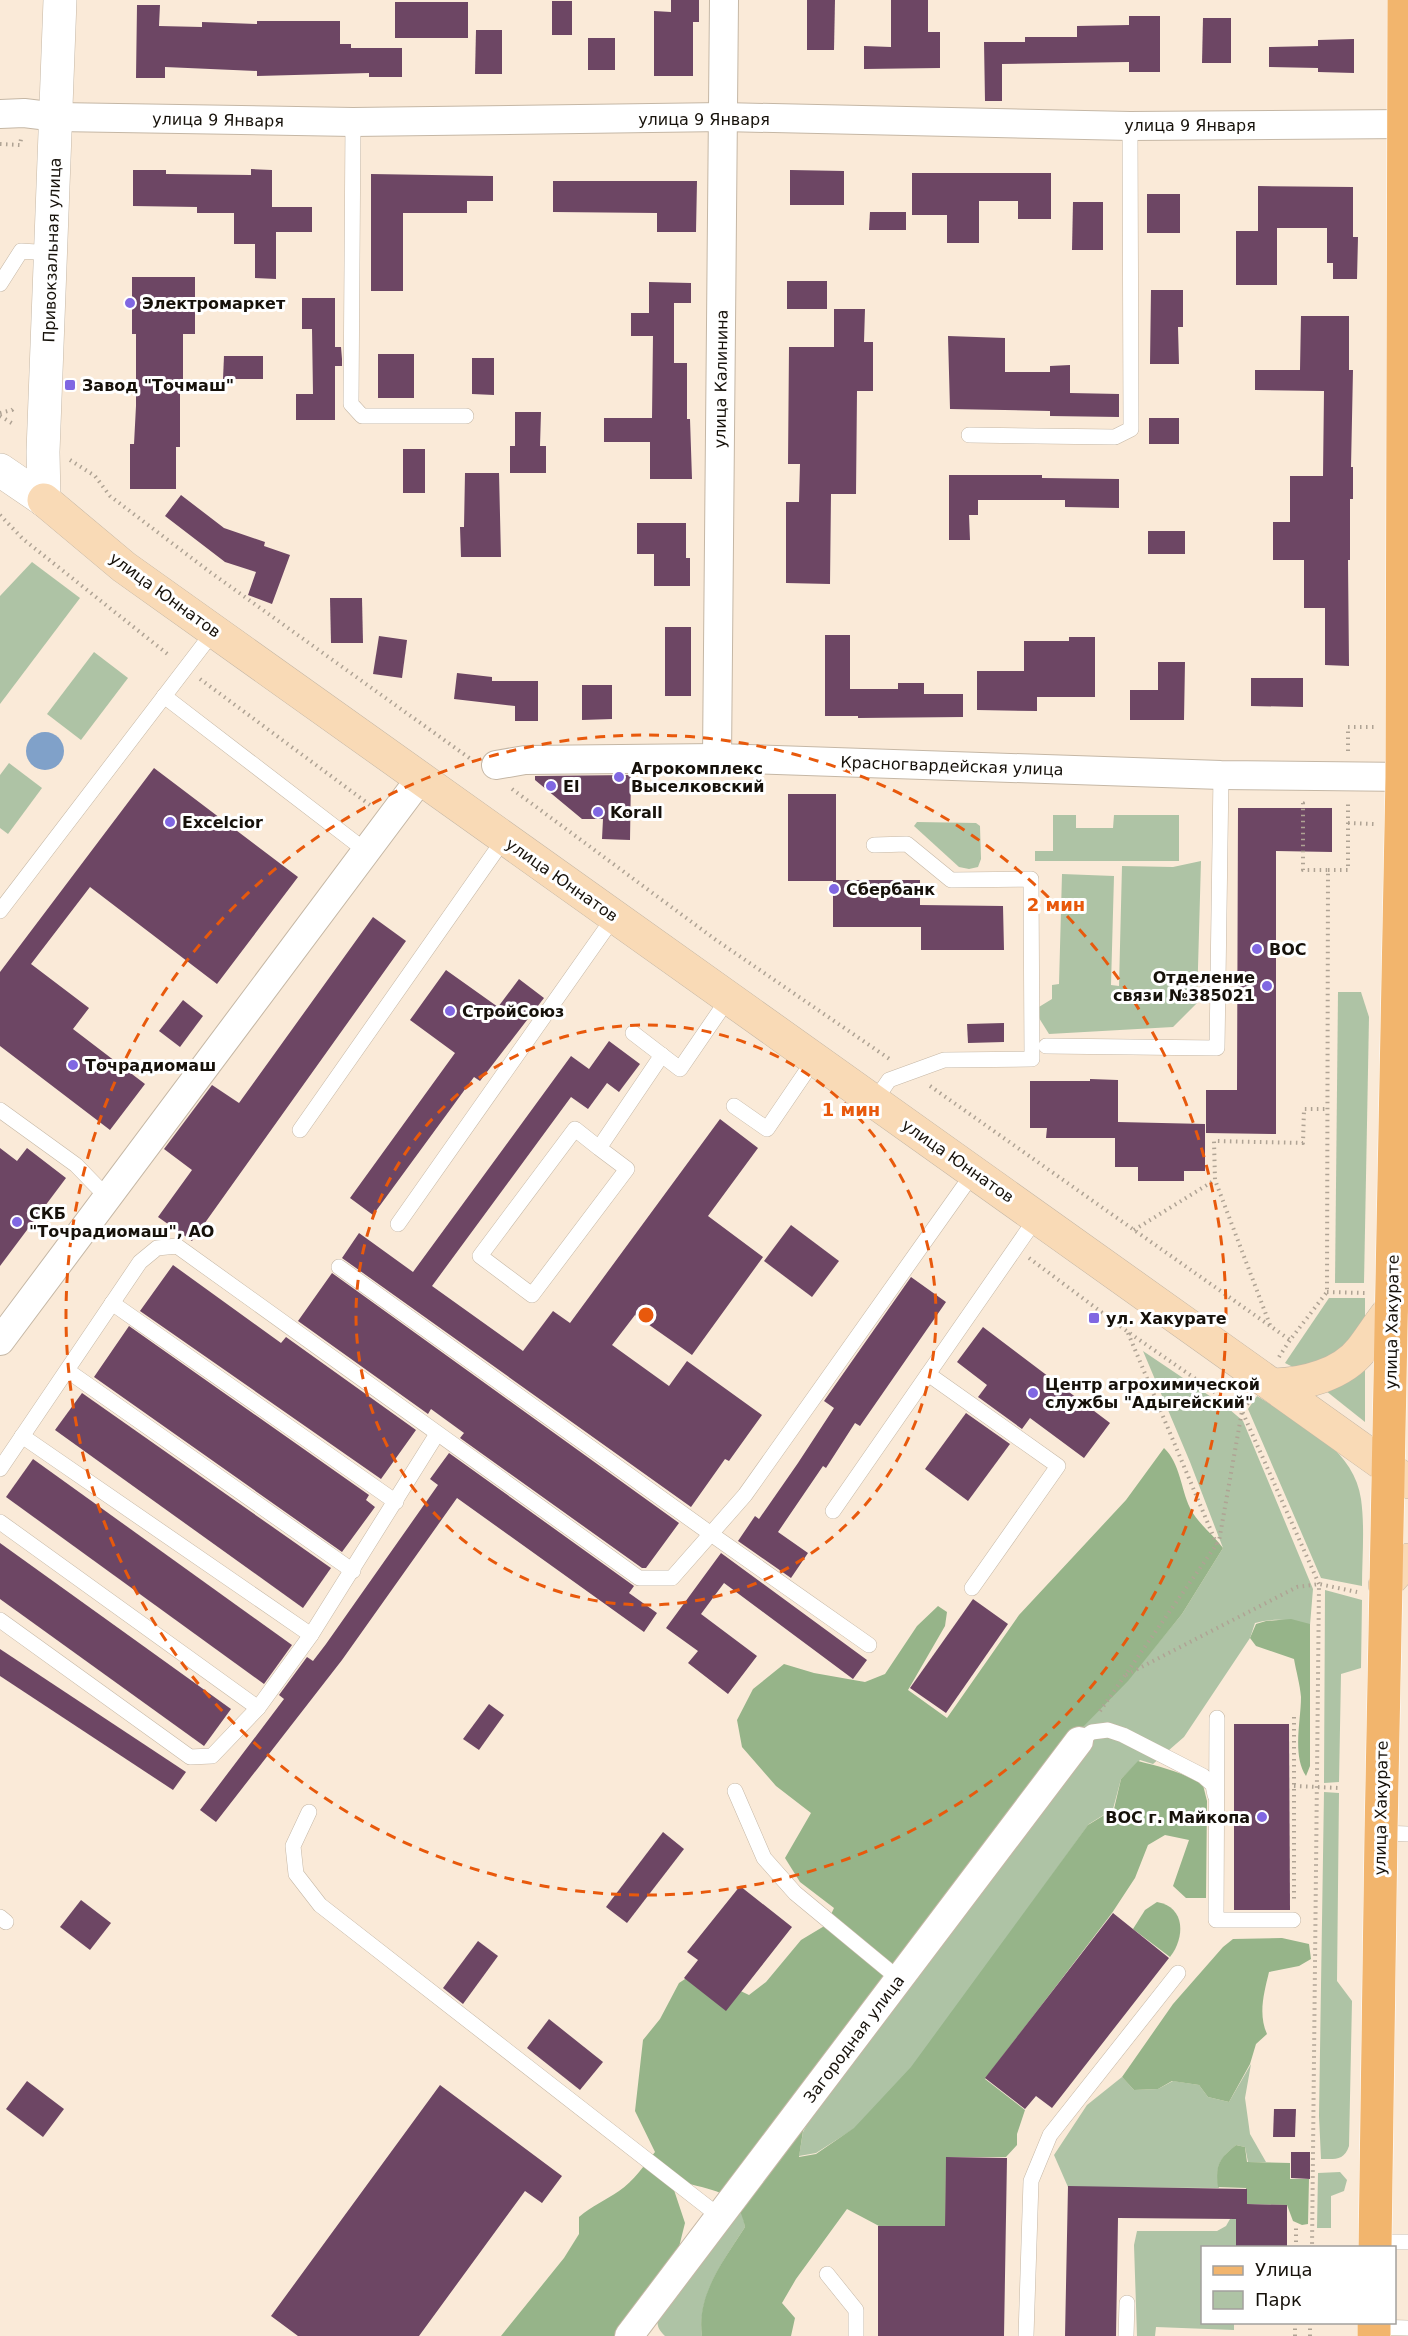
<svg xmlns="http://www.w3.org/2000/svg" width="1408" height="2336" viewBox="0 0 1408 2336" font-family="'DejaVu Sans',sans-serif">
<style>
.green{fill:#aec3a5}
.forest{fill:#96b489}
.water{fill:#80a1c9}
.building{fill:#6d4664}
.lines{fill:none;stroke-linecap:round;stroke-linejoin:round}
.service-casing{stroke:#c5b7a5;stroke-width:16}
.minor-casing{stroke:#c5b7a5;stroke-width:30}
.tertiary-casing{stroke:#c5b7a5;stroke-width:34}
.secondary-casing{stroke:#c5b7a5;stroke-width:34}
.primary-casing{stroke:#fff;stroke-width:34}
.path{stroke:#afa394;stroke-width:4;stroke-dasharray:1.5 4.5;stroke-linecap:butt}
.service{stroke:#fff;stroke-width:15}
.minor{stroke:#fff;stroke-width:28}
.tertiary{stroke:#fff;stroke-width:33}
.secondary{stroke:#f9dab6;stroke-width:33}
.primary{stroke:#f2b56d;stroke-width:33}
.ring{fill:none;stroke:#e8590c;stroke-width:3;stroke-dasharray:10 8}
.poi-dot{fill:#8067e2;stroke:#fff;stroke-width:2}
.labels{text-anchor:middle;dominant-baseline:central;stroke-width:6;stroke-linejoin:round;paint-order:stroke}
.street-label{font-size:16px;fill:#16110a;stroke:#fff}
.poi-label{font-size:16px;font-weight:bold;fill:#16110a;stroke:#fff;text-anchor:start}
.centre{fill:#e8590c;stroke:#fff;stroke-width:3}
.ring-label{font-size:18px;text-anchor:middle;font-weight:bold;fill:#e8590c;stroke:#fff;stroke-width:6;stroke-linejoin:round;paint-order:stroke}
</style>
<rect width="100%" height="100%" fill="#faead8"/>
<!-- green -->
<g class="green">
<polygon points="32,562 80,598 0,704 0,596"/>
<polygon points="94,652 128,678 81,740 47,714"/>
<polygon points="9,763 42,788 8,834 0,828 0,775"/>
<polygon points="1053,815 1076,815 1076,828 1113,828 1114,815 1179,815 1179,861 1035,861 1035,851 1053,851"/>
<polygon points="917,822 976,823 980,826 981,859 978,867 969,869 959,867 914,826"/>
<polygon points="1201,861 1197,1003 1173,1027 1049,1034 1034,1010 1052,999 1052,985 1059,984 1062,874 1114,876 1111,985 1119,986 1122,866 1173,867"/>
<polygon points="1338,992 1361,992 1369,1017 1364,1283 1335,1283"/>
<polygon points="1329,1298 1365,1298 1365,1330 1355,1344 1299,1370 1285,1363"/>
<path d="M1143,1351L1229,1409L1243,1421L1313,1589L1310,1625C1291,1619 1275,1618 1255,1623L1250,1638L1184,1737L1153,1764L1140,1760L1121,1779L1113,1809L1089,1824L912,2068L855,2128L816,2153L799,2156L803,2132L819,2100L1079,1730L1127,1681L1182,1614L1223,1548L1190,1462Z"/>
<polygon points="1365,1360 1365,1422 1321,1387"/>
<path d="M1257,1396C1296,1421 1354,1447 1361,1499C1365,1528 1362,1558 1362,1586L1321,1578L1248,1409Z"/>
<polygon points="1325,1590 1362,1600 1361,1668 1341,1674 1339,1782 1324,1783"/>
<path d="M1324,1792L1339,1793L1337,1981L1352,2001L1349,2146C1344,2161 1335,2159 1321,2159L1319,2116Z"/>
<path d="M1251,2064L1245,2098L1250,2134L1266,2162H1248L1245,2147L1236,2145C1219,2160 1215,2165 1219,2188L1068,2187L1054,2155L1087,2105L1122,2077L1134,2090L1158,2089L1173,2081L1199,2085L1208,2097L1229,2102Z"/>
<polygon points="1340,2172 1347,2180 1344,2191 1331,2196 1331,2228 1317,2228 1318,2173"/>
<path d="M742,2210L745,2227C724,2260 697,2295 702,2336H665C655,2327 657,2321 659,2308Z"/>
<polygon points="1230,2219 1237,2219 1236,2247 1202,2248 1202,2322 1234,2323 1234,2330 1156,2327 1155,2336 1137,2336 1134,2245 1137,2231 1217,2231 1226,2226"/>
</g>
<!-- forest -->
<g class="forest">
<path d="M1164,1448C1180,1463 1181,1489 1190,1508C1198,1524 1213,1534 1223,1548L1182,1614L1128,1681L1080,1730L820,2100L803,2131L799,2157L816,2154L854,2128L911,2067L1088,1825L1114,1809L1121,1779L1138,1761C1161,1767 1183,1772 1203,1785L1207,1801L1206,1898H1186L1173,1886L1189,1840L1165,1835L1148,1845L1135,1878L1112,1913L985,2079L1025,2110L1017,2134V2145L1006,2157H946L945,2328L929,2226H879L847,2209L796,2279L782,2303L795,2318L791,2336H702C696,2295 724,2260 745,2227C738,2189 711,2191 679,2181L673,2187L685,2223L678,2251L615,2336H501L564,2258L579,2234V2217C592,2206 606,2200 619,2191C634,2181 644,2165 655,2152L635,2111L643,2040L660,2019L679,1983L694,1973L730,1986L749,1995L766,1982L801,1940L826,1925L834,1908L800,1882L785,1858L811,1813L776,1786L742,1747L737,1720L753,1689L784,1664L814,1673L865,1682L885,1674L917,1626L938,1606L947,1612L945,1626L908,1690L947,1718L1019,1615L1126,1500Z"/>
<path d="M1291,1619L1310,1624V1766L1306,1776C1292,1755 1301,1721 1301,1697C1300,1684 1296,1671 1294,1659L1256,1646L1250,1638L1256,1624L1266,1621Z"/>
<path d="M1157,1902C1186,1907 1185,1938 1170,1957L1133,1929L1145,1910Z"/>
<path d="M1282,1938L1309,1944L1311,1959L1299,1966L1269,1972C1264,1993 1258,2014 1267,2034L1256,2044L1250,2064L1229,2102L1208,2097L1199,2085L1172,2081L1158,2089L1134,2090L1122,2077L1173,2004L1223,1947L1233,1939Z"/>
<path d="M1236,2145L1245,2147L1247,2162L1290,2163V2179H1309L1308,2224L1302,2225L1293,2221L1287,2205L1246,2204V2188L1218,2187C1215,2165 1219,2159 1236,2145Z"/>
</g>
<!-- water -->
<circle class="water" cx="45" cy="751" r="19"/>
<!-- building -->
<g class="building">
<polygon points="671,0 699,0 699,22 693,22 693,76 654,76 654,11 671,12"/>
<polygon points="807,0 835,0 834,50 807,50"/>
<polygon points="891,0 928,0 928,32 940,32 940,68 864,69 864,46 891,47"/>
<rect x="552" y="1" width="20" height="34"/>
<rect x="395" y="2" width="73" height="36"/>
<polygon points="137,5 160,5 159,26 202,27 202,22 257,24 257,21 340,21 340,44 351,44 351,48 402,48 402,77 369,77 369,73 257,76 257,71 165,67 165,78 136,78"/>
<polygon points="1129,16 1160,16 1160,72 1129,72 1129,62 1002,64 1002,101 985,101 984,42 1025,42 1025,37 1077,37 1077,26 1129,25"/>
<polygon points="1203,18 1231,18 1231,63 1202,63"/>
<polygon points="476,30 502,30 502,74 475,74"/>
<rect x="588" y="38" width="27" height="32"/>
<polygon points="1354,39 1354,73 1318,72 1318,68 1269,67 1269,47 1318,46 1318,40"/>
<polygon points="251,169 272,170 272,207 312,207 312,232 276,232 276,279 255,278 255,244 234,244 234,213 197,213 197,207 133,206 133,170 166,170 166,174 251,175"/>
<polygon points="790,170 844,171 844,205 790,205"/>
<polygon points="912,173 1051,173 1051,219 1018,219 1018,201 979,201 979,243 947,243 947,215 912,215"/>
<polygon points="371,174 493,176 493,201 467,201 467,213 403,213 403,291 371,291"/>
<polygon points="553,181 697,181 696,232 657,232 657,213 553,212"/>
<polygon points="1258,186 1353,187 1353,237 1358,237 1357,279 1333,279 1333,263 1327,263 1327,228 1277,228 1277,285 1236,285 1236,231 1258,231"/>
<rect x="1147" y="194" width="33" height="39"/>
<polygon points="1073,202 1103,202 1103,250 1072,250"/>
<polygon points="870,212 906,212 906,230 869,230"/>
<polygon points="132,277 195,277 195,334 183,334 183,391 180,391 180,447 176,447 176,489 130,489 130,444 134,444 136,406 136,334 132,334"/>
<rect x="787" y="281" width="40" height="28"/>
<polygon points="649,282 691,283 691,303 674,303 674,363 687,363 687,419 690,419 692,479 650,479 650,442 604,442 604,418 652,418 653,336 631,336 631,313 649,313"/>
<polygon points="1151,290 1183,290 1183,327 1178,327 1179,364 1150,364"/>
<polygon points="302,298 335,298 335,347 341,347 342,359 342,366 335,366 335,420 296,420 296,394 313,394 312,329 302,329"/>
<polygon points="834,309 865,309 864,342 873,342 873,391 857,391 856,494 831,494 830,584 786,583 786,502 799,502 800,464 788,464 789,347 834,347"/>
<polygon points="1301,316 1349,316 1349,370 1353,370 1351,467 1353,467 1353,499 1350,499 1350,560 1348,560 1349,666 1325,665 1325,608 1304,608 1304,560 1273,560 1273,522 1290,522 1290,476 1323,476 1324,391 1255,390 1255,370 1300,370"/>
<polygon points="948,336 1005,338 1005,372 1050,372 1050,366 1070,365 1070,393 1119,394 1119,417 1050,416 1050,411 950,409"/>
<rect x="378" y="354" width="36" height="44"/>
<polygon points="224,356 263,356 263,379 223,379"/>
<polygon points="472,358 494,358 494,395 472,394"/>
<polygon points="515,412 541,412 540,446 546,446 546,473 510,473 510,446 515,446"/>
<rect x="1149" y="418" width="30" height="26"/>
<rect x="403" y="449" width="22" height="44"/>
<polygon points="465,473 499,473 501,557 461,557 460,527 464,527"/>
<polygon points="949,475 1042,475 1042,478 1119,479 1119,508 1065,507 1065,500 978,500 978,515 969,515 970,540 949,540"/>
<polygon points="181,495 224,528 265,542 264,546 290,555 272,604 248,595 256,572 225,562 165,516"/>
<polygon points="637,523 686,523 686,558 690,558 690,586 654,586 654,554 637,554"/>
<rect x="1148" y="531" width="37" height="23"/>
<polygon points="330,598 362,598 363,643 331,643"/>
<rect x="665" y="627" width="26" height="69"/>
<polygon points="825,635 850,635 850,689 898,689 898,683 924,683 924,694 963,694 963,717 858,718 858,716 825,716"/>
<polygon points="379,636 407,640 402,678 373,674"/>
<polygon points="1069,637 1095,637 1095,697 1037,697 1037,711 977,710 977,671 1024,671 1024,641 1069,641"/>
<polygon points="1158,662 1185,662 1184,720 1130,720 1130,690 1158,690"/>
<polygon points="457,673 492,677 492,681 538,681 538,721 515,721 515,706 454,699"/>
<polygon points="1251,678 1303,678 1303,707 1251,706"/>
<polygon points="582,685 612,685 612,719 582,720"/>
<polygon points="154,768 298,877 217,984 90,887 31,964 89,1008 73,1029 145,1084 110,1130 0,1046 0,972"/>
<polygon points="631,775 630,840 602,839 603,819 582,819 535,780 535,776"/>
<polygon points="788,794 836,794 836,880 920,880 920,905 1003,906 1004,950 921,950 921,927 833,927 833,881 788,881"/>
<polygon points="1238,808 1332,808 1332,852 1276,851 1276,1134 1206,1133 1206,1090 1237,1090"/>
<polygon points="373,917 406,941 192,1241 158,1217 192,1170 164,1149 212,1085 239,1103"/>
<polygon points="446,970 498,1007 519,979 544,998 480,1081 474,1077 373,1215 350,1198 455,1053 410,1020"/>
<polygon points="183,1000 203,1016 180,1047 159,1031"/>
<polygon points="1004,1023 1004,1042 968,1043 967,1024"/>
<polygon points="609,1041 640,1064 619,1092 607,1083 588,1109 571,1097 432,1286 523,1351 553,1311 570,1323 720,1119 758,1148 708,1216 763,1257 692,1355 635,1315 612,1345 669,1386 687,1361 762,1415 729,1461 725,1459 691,1507 342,1258 359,1233 413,1272 571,1056 589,1069"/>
<polygon points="1090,1079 1118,1080 1118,1122 1205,1124 1205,1171 1184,1171 1184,1181 1138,1181 1138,1167 1115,1167 1115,1138 1046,1138 1047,1128 1030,1128 1030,1081 1090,1081"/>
<polygon points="0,1148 17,1161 27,1148 66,1178 0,1266"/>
<polygon points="791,1225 839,1261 812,1297 764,1261"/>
<polygon points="173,1265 281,1343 286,1337 416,1430 381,1479 140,1311"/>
<polygon points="332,1273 679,1523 646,1568 642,1568 460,1438 464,1433 431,1409 428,1414 298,1321"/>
<polygon points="911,1277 946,1302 860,1426 855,1423 826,1468 823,1466 778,1532 808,1553 791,1578 738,1541 755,1516 759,1519 798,1463 834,1408 824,1401"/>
<polygon points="129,1326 369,1495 366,1500 375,1507 342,1552 94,1377"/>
<polygon points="983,1327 1110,1423 1084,1458 1030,1418 1022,1429 978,1397 987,1385 957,1362"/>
<polygon points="82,1393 331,1568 303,1608 55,1430"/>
<polygon points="966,1413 1010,1444 968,1501 925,1469"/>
<polygon points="449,1453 634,1586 629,1593 657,1613 644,1632 457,1498 342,1660 216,1822 200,1810 284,1699 279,1695 307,1657 313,1661 326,1644 438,1485 430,1479"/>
<polygon points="33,1459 292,1645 264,1684 6,1497"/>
<polygon points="0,1543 231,1709 204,1746 0,1599"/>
<polygon points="721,1553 867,1660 853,1679 724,1583 701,1614 757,1656 728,1694 688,1663 698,1651 666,1628"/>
<polygon points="973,1599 1008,1624 946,1713 910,1688"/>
<polygon points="0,1649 186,1772 173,1790 0,1676"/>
<polygon points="489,1704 504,1715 479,1750 463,1739"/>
<polygon points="1234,1724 1289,1724 1290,1910 1234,1910"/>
<polygon points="663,1832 684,1849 627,1923 606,1907"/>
<polygon points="740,1886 792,1927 726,2011 684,1978 698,1960 687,1952"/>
<polygon points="81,1900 111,1923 90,1950 60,1927"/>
<polygon points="1113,1913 1169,1958 1052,2108 1036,2096 1025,2109 985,2078"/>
<polygon points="478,1941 498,1956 463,2004 443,1988"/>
<polygon points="549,2019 603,2062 580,2090 527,2048"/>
<polygon points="27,2081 64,2109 43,2137 6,2109"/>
<polygon points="440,2085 562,2176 542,2203 525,2191 419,2336 298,2336 271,2316"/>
<polygon points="1274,2109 1296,2109 1295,2137 1273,2137"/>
<polygon points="1291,2152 1310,2152 1310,2179 1291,2178"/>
<polygon points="946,2157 1007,2158 1004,2336 878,2336 878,2226 945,2226"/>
<polygon points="1068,2186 1247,2189 1247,2204 1287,2205 1287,2247 1236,2247 1236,2219 1118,2218 1116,2336 1065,2336"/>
</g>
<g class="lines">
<defs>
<g id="service">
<polyline points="353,122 351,404 362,416 466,416"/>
<polyline points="0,284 21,251 52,253"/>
<polyline points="969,435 1115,437 1131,429 1130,126"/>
<polyline points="164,696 366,851"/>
<polyline points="0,911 214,631"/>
<polyline points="633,1033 680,1069 728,999"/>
<polyline points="1046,1046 1217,1048 1221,775"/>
<polyline points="874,1102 889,1080 944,1060 1032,1059 1031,879 951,880 907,844 874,845"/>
<polyline points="734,1106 767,1129 814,1060"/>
<polyline points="0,1110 76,1165 107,1197"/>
<polyline points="300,1130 504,839"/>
<polyline points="599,1148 627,1169 532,1295 480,1256 575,1129 599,1148 662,1055"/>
<polyline points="398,1224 614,917"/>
<polyline points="339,1267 711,1534 869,1645"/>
<polyline points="112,1303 396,1502"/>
<polyline points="68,1371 353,1571"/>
<polyline points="928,1374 1058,1466 972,1588"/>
<polyline points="22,1436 311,1635"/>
<polyline points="0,1469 140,1262 157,1248 177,1246 639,1578 672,1578 745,1495 974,1172"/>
<polyline points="833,1511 1037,1217"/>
<polyline points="0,1522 258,1708"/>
<polyline points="0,1620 190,1757 212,1756 258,1708 311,1635 437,1434"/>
<polyline points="1217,1718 1216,1920 1293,1920"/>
<polyline points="1079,1741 1092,1732 1108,1730 1123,1735 1203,1776 1213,1785 1215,1795"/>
<polyline points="735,1791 764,1858 795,1893 899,1979"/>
<polyline points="309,1812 293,1846 296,1874 320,1905 719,2216"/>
<polyline points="1381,1833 1408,1834"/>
<polyline points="0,1917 6,1922"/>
<polyline points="1376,2242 1408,2242"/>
<polyline points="827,2274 856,2310 856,2336"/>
<polyline points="1374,2327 1408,2328"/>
<polyline points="1026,2336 1031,2181 1050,2135 1178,1973"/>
<polyline points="1126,2336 1127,2303"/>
</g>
<g id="minor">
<polyline points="0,114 24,113 57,117 353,122 723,117 1130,126 1408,124"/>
<polyline points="717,758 724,0"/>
<polyline points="496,765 525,760 717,758 1221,775 1408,777"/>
<polyline points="0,1341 420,779"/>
<polyline points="629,2336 1079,1741"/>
</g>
<g id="tertiary">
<polyline points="0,470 44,500"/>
<polyline points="44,500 43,452 60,0"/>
</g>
<g id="secondary">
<polyline points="44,500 124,567 1408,1482"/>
<path d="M1274,1385C1304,1384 1342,1375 1362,1349C1372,1336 1381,1321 1392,1308"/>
<polyline points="1385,1585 1408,1560"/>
</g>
<g id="primary">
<polyline points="1375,2248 1381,1833 1402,777 1404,0"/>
<polyline points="1374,2336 1374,2322"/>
</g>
</defs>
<!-- service casing -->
<use href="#service" class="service-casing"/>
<!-- minor casing -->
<use href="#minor" class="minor-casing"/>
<!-- tertiary casing -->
<use href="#tertiary" class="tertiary-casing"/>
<!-- secondary casing -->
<use href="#secondary" class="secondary-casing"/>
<!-- primary casing -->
<use href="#primary" class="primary-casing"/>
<!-- path -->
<g class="path">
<polyline points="0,144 20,145 21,139"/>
<polyline points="0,413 12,410 16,406"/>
<polyline points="0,416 15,425"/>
<polyline points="70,460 95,476 110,496 210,572 472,760"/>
<polyline points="0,515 23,539 170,656"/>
<polyline points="200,679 370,805"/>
<polyline points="1348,751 1348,727 1374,727"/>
<polyline points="512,789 716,940 891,1060"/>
<polyline points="1348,823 1374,824"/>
<polyline points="1328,870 1348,870 1348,800"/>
<polyline points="930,1086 1290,1340 1327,1292 1328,870 1303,870 1303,803 1301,802"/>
<polyline points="1134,1230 1215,1180"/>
<polyline points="1029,1258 1128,1332 1242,1411 1319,1584 1312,2248"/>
<polyline points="1327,1292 1365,1293"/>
<polyline points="1270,1325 1215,1180 1214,1141 1303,1143 1304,1109 1327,1109"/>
<polyline points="1128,1333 1217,1545"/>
<polyline points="1279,1357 1290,1340"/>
<polyline points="1126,1675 1297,1587 1319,1584 1357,1592"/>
<polyline points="1100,1711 1219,1541 1242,1411 1248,1403"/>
<polyline points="1294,1717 1294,1902"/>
<polyline points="1294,1786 1339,1788"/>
<polyline points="1296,2248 1296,2226"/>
<polyline points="1295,2336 1295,2322"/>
<polyline points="1310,2336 1310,2322"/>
</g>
<!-- service -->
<use href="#service" class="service"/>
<!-- minor -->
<use href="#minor" class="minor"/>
<!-- tertiary -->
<use href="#tertiary" class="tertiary"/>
<!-- secondary -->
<use href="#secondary" class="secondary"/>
<!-- primary -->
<use href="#primary" class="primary"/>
</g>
<!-- distance rings -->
<g class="ring">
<circle cx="646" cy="1315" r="290"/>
<circle cx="646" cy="1315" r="580"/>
</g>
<!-- markers -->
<g class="poi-dot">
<circle cx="130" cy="303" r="6"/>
<rect x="64" y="379" width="12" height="12" rx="3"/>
<circle cx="619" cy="777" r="6"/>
<circle cx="551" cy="786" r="6"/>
<circle cx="598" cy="812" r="6"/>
<circle cx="170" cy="822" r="6"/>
<circle cx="834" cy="889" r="6"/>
<circle cx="1257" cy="949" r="6"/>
<circle cx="1267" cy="986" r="6"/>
<circle cx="450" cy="1011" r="6"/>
<circle cx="73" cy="1065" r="6"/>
<circle cx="17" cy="1222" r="6"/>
<rect x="1088" y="1312" width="12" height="12" rx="3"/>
<circle cx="1033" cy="1393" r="6"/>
<circle cx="1262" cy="1817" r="6"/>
</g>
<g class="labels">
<!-- street labels -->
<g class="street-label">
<text x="704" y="119">улица 9 Января</text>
<text transform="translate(218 120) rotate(1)">улица 9 Января</text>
<text x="1190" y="125">улица 9 Января</text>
<text transform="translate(52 250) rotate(-88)">Привокзальная улица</text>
<text transform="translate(721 379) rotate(-89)">улица Калинина</text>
<text transform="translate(165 595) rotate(36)">улица Юннатов</text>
<text transform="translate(952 766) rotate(2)">Красногвардейская улица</text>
<text transform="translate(562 880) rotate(35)">улица Юннатов</text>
<text transform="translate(958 1161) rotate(35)">улица Юннатов</text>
<text transform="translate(1392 1322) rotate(-89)">улица Хакурате</text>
<text transform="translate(1381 1808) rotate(-89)">улица Хакурате</text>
<text transform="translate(854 2039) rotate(-53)">Загородная улица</text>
</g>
<!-- poi labels -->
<g class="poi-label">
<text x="142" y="303">Электромаркет</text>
<text x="82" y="385">Завод "Точмаш"</text>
<text x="631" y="768">Агрокомплекс<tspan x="631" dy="18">Выселковский</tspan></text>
<text x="563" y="786">El</text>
<text x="610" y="812">Korall</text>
<text x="182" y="822">Excelcior</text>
<text x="846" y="889">Сбербанк</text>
<text x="1269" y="949">ВОС</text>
<text x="1255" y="977" text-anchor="end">Отделение<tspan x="1255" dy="18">связи №385021</tspan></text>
<text x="462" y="1011">СтройСоюз</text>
<text x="85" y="1065">Точрадиомаш</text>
<text x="29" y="1213">СКБ<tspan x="29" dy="18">"Точрадиомаш", АО</tspan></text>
<text x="1106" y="1318">ул. Хакурате</text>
<text x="1045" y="1384">Центр агрохимической<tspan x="1045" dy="18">службы "Адыгейский"</tspan></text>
<text x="1250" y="1817" text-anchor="end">ВОС г. Майкопа</text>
</g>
</g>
<circle cx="646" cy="1315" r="9" class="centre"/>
<g class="ring-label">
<text x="1056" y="911">2 мин</text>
<text x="851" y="1116">1 мин</text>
</g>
<!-- legend -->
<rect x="1201" y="2246" width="195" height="78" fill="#ffffff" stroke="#a2a09d" stroke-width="1.5"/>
<rect x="1213" y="2266" width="30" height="9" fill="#f2b56d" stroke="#a2a09d" stroke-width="1.5"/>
<text x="1255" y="2276" font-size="18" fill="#16110a">Улица</text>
<rect x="1213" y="2291" width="30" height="18" fill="#aec3a5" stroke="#a2a09d" stroke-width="1.5"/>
<text x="1255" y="2306" font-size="18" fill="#16110a">Парк</text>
</svg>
